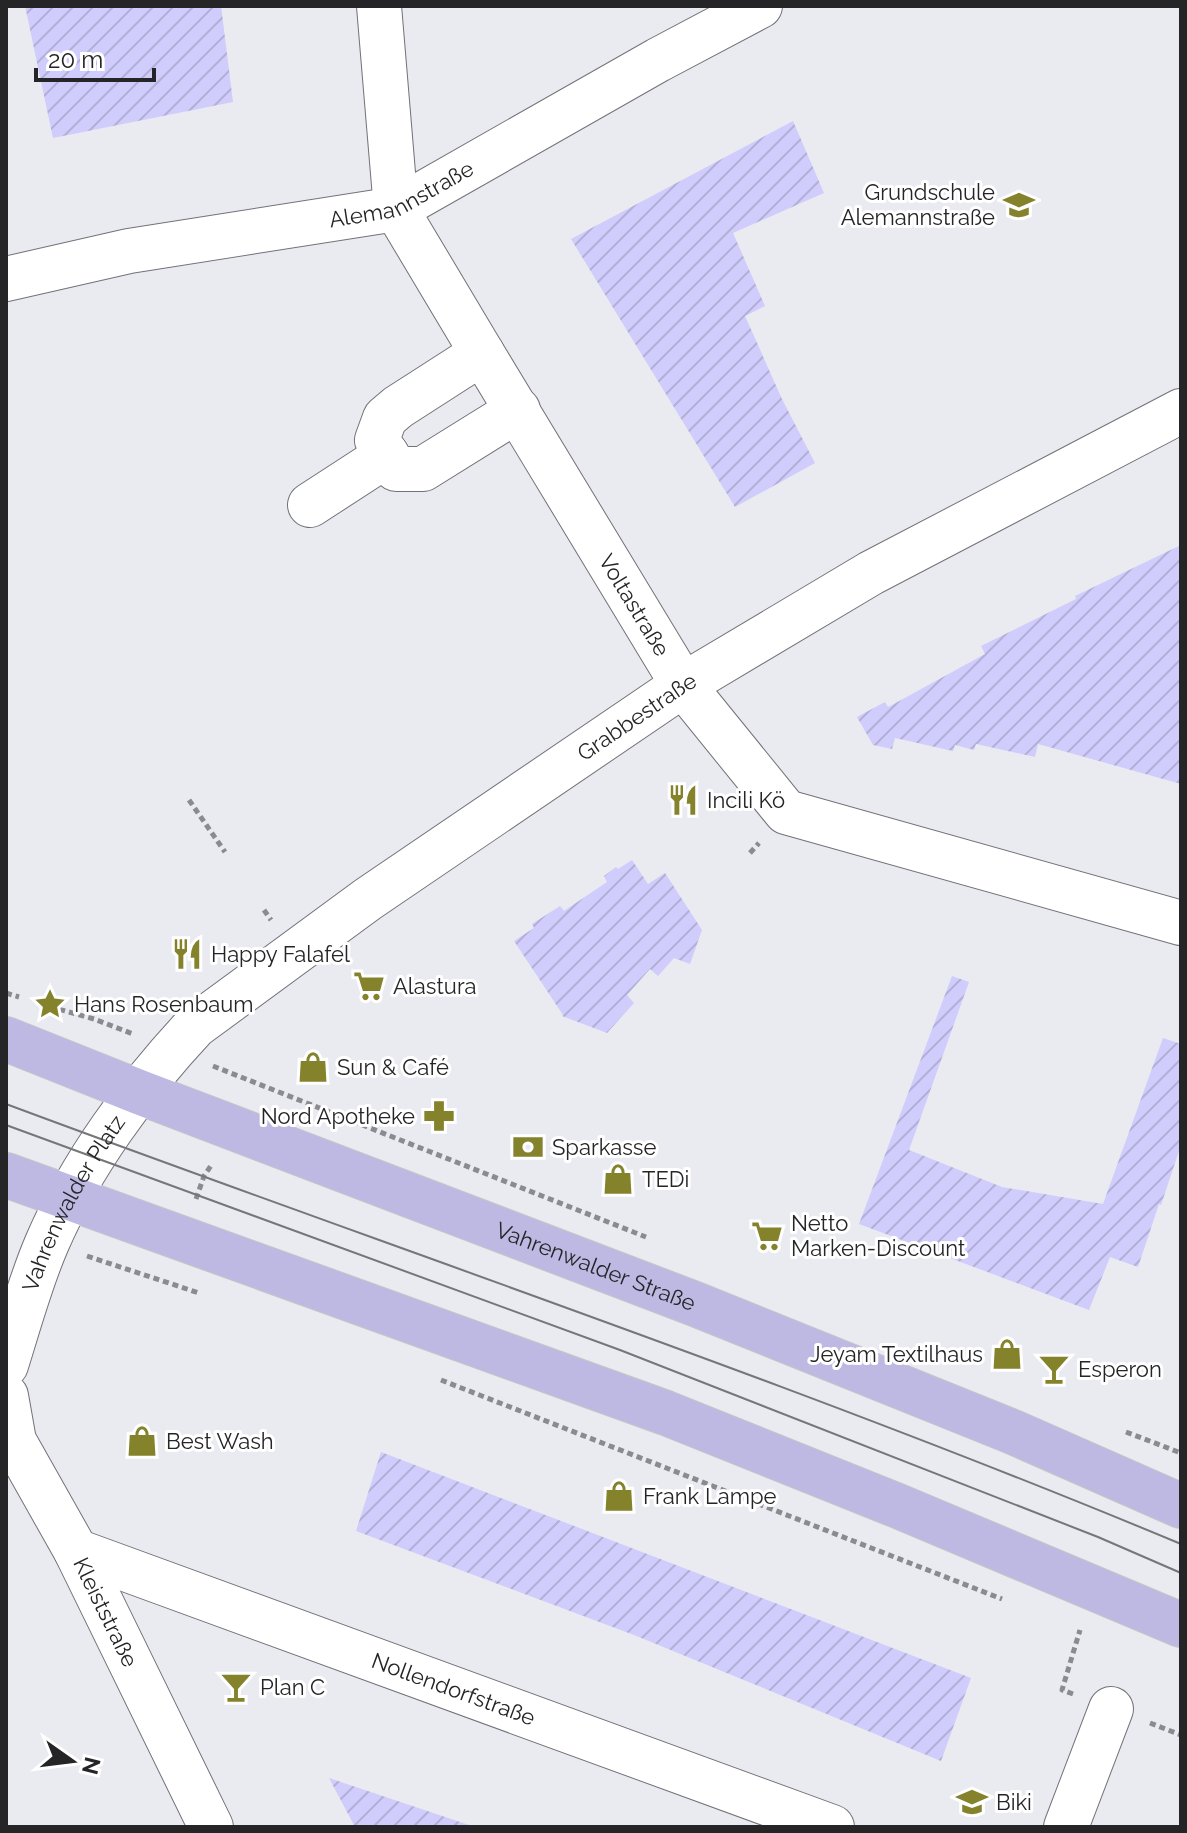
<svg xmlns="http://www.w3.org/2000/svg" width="1187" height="1833" viewBox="0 0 1187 1833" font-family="Raleway,sans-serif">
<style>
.garden{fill:url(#garden-furrows)}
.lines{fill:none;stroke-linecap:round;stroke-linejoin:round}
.minor-casing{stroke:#727278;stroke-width:46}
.major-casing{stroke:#c6c6c7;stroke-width:46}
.path{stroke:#8b8b8f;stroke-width:5;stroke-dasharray:6 4;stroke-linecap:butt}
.minor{stroke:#fff;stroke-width:44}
.major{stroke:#beb9e2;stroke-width:44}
.tram{stroke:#76767a;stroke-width:2}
.labels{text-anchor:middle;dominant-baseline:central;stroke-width:6;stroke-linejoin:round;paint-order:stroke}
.street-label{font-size:22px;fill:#252527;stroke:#fff}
.poi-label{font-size:22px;fill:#252527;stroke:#fff;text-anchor:start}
</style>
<defs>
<pattern id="garden-furrows" width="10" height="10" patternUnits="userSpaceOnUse" patternTransform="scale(2)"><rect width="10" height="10" fill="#d0ccfc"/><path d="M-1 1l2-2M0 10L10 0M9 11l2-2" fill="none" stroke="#b2afd8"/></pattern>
</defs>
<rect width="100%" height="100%" fill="#eaeaf1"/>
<!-- garden -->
<g class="garden">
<polygon points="25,6 221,6 233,102 53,138"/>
<polygon points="793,121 824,193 733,233 765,306 745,316 782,399 815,463 735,507 571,239"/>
<polygon points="1181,545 1181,784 1038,744 1035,757 976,744 974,750 955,745 953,751 895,738 892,749 873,745 857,717 885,702 888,707 892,705 985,654 981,646 1076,599 1075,596"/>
<polygon points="632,860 648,884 665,873 702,930 690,964 674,958 658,976 650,969 627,995 634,1003 607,1033 562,1016 563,1015 514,941 534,928 532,924 560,906 564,911 607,882 604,876 616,867 618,869"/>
<polygon points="952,976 969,982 909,1150 1002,1187 1103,1204 1163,1038 1181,1044 1181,1145 1161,1205 1159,1204 1138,1267 1110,1257 1089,1310 859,1224"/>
<polygon points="381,1452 971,1678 941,1761 634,1635 356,1531"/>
<polygon points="329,1778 475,1827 355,1827"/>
</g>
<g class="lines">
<defs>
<g id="minor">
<path id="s1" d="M379,6L396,209L482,353L683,685L786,812L1181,923"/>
<path id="s2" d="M6,279L129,251L396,209L658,60L760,6"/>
<polyline points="482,353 398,407 385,418 377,440 396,469 423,469 518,410"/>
<polyline points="310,505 387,455"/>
<path id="s3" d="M6,1365C19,1324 30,1282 47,1243C81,1164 137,1088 195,1026L368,899L683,685L871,573L1181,411"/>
<path id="s4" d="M6,1396L14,1441L76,1551L211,1827"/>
<path id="s5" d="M76,1551L832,1827"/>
<polyline points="1066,1827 1111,1709"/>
</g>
<g id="major">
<path id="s6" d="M6,1039L139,1092L695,1304L1013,1432L1181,1506"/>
<polyline points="6,1175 666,1413 898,1506 1181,1625"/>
</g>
</defs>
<!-- minor casing -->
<use href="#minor" class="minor-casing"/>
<!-- major casing -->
<use href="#major" class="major-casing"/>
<!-- path -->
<g class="path">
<polyline points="189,800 225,852"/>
<polyline points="750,853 759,843"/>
<polyline points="264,910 271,920"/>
<polyline points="6,993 19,997"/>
<polyline points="40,1004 94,1019 133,1034"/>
<polyline points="213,1066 646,1237"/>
<polyline points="196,1199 204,1176 212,1164"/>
<polyline points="87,1256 199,1293"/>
<polyline points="441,1380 1002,1599"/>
<polyline points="1126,1432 1181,1453"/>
<polyline points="1073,1694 1062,1690 1080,1630"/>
<polyline points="1150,1723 1181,1735"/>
</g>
<!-- minor -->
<use href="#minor" class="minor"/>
<!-- major -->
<use href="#major" class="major"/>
<!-- tram -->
<g class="tram">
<path d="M6,1104C398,1250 795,1383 1181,1544"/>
<polyline points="6,1125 620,1350 1098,1537 1181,1573"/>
</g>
</g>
<!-- icons -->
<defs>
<symbol id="school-bare" viewBox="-9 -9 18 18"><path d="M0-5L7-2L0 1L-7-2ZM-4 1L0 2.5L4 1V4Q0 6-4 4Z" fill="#84832c" stroke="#fff" stroke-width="2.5" paint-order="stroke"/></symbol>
<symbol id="restaurant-bare" viewBox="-9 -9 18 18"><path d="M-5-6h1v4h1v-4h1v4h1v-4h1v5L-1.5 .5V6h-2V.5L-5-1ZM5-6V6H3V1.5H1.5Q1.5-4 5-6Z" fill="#84832c" stroke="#fff" stroke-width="2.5" paint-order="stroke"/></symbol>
<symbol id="supermarket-bare" viewBox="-9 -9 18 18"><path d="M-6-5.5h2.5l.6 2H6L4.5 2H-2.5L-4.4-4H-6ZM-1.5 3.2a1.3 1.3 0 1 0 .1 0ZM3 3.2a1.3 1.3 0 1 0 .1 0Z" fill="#84832c" stroke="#fff" stroke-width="2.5" paint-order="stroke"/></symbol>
<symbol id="sight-bare" viewBox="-9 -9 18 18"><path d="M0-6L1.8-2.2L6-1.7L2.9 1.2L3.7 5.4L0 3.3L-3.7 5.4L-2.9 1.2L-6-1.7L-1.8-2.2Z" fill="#84832c" stroke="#fff" stroke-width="2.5" paint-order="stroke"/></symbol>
<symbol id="shop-bare" viewBox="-9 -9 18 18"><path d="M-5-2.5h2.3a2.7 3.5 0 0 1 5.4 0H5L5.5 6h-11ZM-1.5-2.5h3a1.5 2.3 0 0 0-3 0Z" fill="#84832c" stroke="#fff" stroke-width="2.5" paint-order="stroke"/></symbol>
<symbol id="pharmacy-bare" viewBox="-9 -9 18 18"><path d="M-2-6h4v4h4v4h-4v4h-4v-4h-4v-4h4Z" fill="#84832c" stroke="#fff" stroke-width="2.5" paint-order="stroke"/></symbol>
<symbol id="bank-bare" viewBox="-9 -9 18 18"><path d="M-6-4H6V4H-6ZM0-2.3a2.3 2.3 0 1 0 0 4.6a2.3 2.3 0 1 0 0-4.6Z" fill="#84832c" stroke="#fff" stroke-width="2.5" paint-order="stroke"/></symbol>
<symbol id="bar-bare" viewBox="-9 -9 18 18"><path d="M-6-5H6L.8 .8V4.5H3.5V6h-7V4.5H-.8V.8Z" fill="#84832c" stroke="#fff" stroke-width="2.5" paint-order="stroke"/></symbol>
</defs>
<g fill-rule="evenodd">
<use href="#school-bare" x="997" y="183" width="44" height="44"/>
<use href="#restaurant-bare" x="661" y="778" width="44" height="44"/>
<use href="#restaurant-bare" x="165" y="932" width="44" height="44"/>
<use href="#supermarket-bare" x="347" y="964" width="44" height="44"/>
<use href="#sight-bare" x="28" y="982" width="44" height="44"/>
<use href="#shop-bare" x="291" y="1045" width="44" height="44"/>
<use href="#pharmacy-bare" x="417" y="1094" width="44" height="44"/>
<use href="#bank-bare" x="506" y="1125" width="44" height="44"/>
<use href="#shop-bare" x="596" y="1157" width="44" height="44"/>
<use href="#supermarket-bare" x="745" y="1214" width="44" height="44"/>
<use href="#shop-bare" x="985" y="1332" width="44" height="44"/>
<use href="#bar-bare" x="1032" y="1347" width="44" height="44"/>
<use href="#shop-bare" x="120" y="1419" width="44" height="44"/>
<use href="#shop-bare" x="597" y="1474" width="44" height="44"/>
<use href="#bar-bare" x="214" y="1665" width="44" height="44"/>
<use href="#school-bare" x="950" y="1780" width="44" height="44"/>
</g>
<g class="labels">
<!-- street labels -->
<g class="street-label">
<text stroke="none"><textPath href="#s2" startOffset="406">Alemannstraße</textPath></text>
<text stroke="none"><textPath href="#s1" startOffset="666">Voltastraße</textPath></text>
<text stroke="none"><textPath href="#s3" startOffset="932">Grabbestraße</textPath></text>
<text stroke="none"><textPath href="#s3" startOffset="176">Vahrenwalder Platz</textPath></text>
<text stroke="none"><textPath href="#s6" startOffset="632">Vahrenwalder Straße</textPath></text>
<text stroke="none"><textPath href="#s4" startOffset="240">Kleiststraße</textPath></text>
<text stroke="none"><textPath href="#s5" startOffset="402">Nollendorfstraße</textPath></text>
</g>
<!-- poi labels -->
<g class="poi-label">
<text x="995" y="192" text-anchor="end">Grundschule<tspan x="995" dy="25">Alemannstraße</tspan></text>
<text x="707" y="800">Incili Kö</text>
<text x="211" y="954">Happy Falafel</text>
<text x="393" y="986">Alastura</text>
<text x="74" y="1004">Hans Rosenbaum</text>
<text x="337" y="1067">Sun &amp; Café</text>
<text x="415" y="1116" text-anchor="end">Nord Apotheke</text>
<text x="552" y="1147">Sparkasse</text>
<text x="642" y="1179">TEDi</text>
<text x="791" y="1223">Netto<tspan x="791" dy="25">Marken-Discount</tspan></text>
<text x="983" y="1354" text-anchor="end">Jeyam Textilhaus</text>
<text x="1078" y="1369">Esperon</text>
<text x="166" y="1441">Best Wash</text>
<text x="643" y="1496">Frank Lampe</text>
<text x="260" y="1687">Plan C</text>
<text x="996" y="1802">Biki</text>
</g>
</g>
<!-- border -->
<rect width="1187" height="1833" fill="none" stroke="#252527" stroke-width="16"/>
<!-- north arrow -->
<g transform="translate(72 1761) rotate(104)" stroke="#ffffff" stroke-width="6" paint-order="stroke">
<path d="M0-6L14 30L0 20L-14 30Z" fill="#252527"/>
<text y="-12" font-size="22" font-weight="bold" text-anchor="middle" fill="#252527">N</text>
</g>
<!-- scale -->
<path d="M36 68v12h118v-12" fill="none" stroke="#252527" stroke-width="4"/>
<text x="48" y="68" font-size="24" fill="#252527" stroke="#ffffff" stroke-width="6" paint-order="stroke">20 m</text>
</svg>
